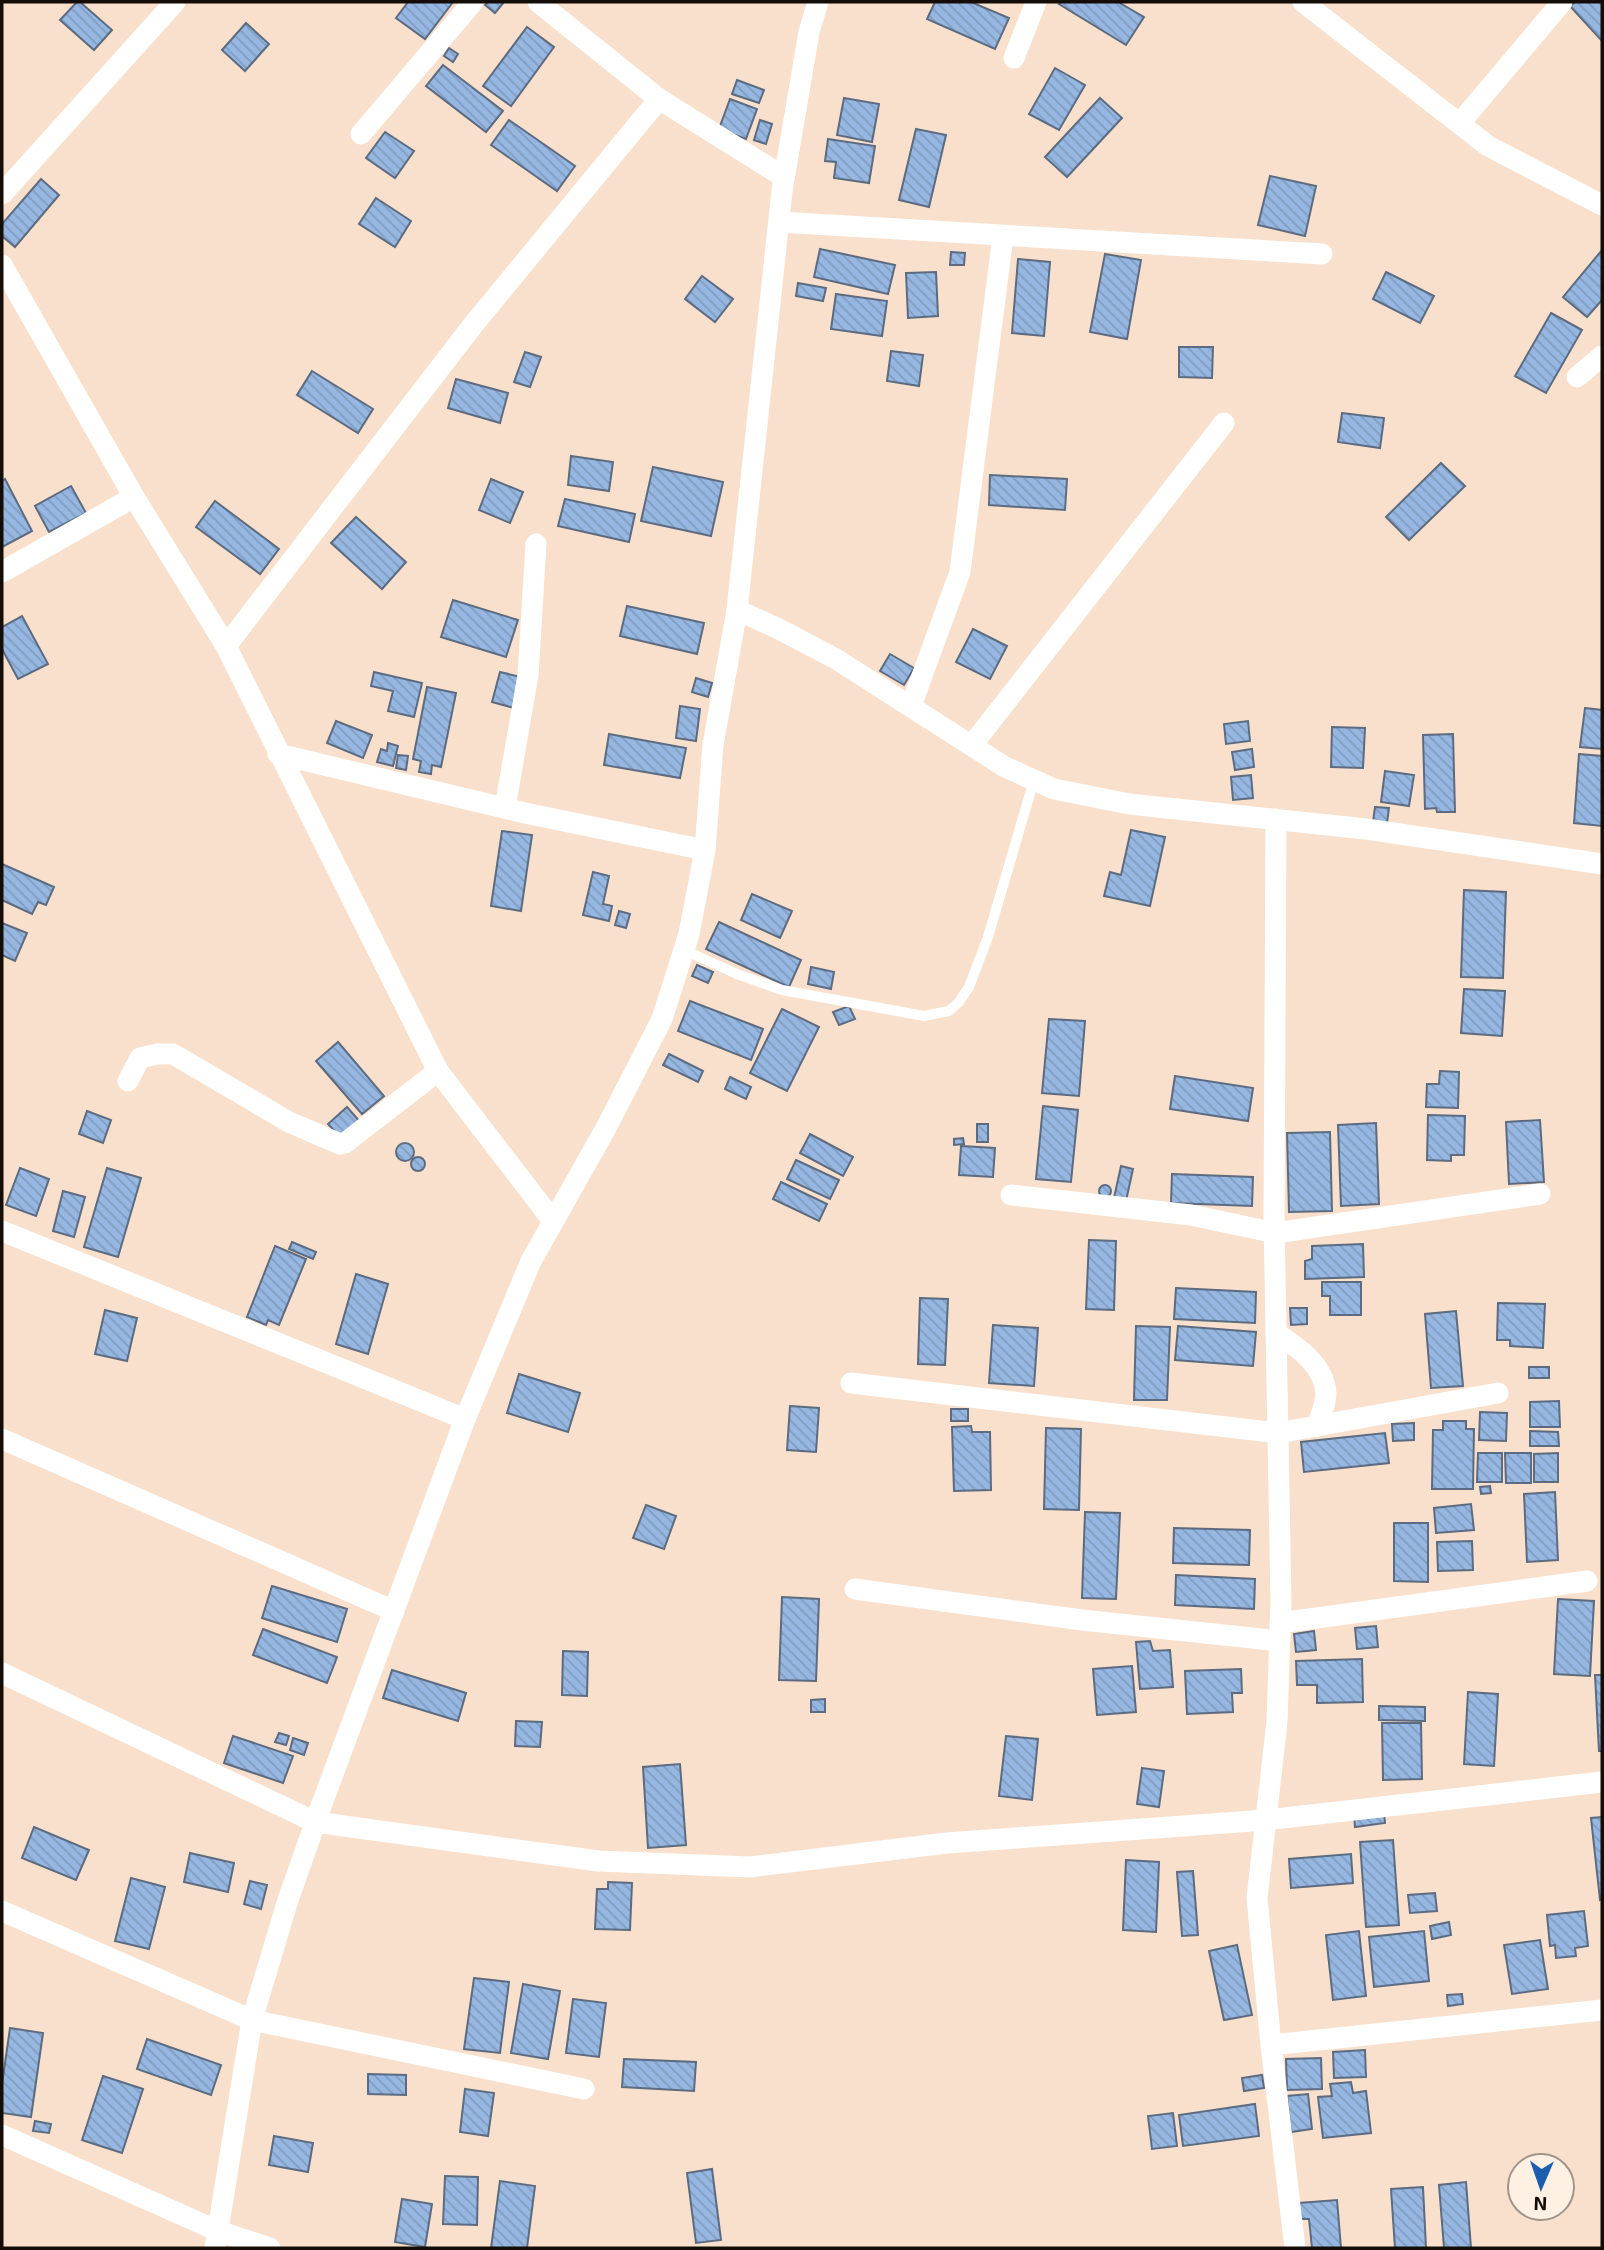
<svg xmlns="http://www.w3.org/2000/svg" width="1604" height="2250" viewBox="0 0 1604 2250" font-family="'Exo 2',sans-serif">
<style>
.building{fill:url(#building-back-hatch);stroke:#5c6b80;stroke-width:2}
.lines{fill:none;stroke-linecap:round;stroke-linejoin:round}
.lane{stroke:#fff;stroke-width:10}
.street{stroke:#fff;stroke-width:21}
</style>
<defs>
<pattern id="building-back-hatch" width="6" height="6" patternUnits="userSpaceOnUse" patternTransform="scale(1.75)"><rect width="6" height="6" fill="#96b7e1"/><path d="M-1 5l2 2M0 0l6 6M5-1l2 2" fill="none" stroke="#809cc0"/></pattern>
</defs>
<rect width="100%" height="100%" fill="#f8e0cc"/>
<!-- building -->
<g class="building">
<polygon points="77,2 80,2 112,30 94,50 60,20"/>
<polygon points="408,2 453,2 425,39 396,18"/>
<polygon points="488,2 504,2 495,13 485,5"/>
<polygon points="935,2 971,2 1009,18 995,49 927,19"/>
<polygon points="1061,2 1118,2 1144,17 1126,45 1059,4"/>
<polygon points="1575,2 1602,2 1602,41 1570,6"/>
<polygon points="246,23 269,44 245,71 222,50"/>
<polygon points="527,27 554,47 511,106 483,86"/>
<polygon points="449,48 458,54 453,62 444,56"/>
<polygon points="443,65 503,111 486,132 426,86"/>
<polygon points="1055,68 1085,85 1059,130 1029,114"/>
<polygon points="737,80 764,90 759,103 732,94"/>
<polygon points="844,98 879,104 872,142 837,135"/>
<polygon points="1100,98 1122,118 1067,177 1045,157"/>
<polygon points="730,99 757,109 746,139 719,129"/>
<polygon points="509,120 575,166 557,191 491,145"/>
<polygon points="760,120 772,124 766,144 754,140"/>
<polygon points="916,129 946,135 929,207 899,200"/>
<polygon points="385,132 414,151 395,178 366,158"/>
<polygon points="828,139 875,146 869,183 834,178 836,162 825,161"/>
<polygon points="1270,176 1316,186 1305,236 1258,225"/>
<polygon points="41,179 59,195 15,247 2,236 2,224"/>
<polygon points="376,198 411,221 395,247 359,224"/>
<polygon points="820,249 895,265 888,294 814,277"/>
<polygon points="1602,250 1602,300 1587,317 1563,297"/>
<polygon points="951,252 965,253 964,265 950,265"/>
<polygon points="1105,254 1141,260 1127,339 1090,332"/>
<polygon points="1018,259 1050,262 1044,336 1012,333"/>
<polygon points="936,272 938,316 908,318 906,273"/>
<polygon points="1386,272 1434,296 1420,323 1373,299"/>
<polygon points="702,276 733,299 715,322 685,299"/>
<polygon points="798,283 826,288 823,301 796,296"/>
<polygon points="836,294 887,301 882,336 831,329"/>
<polygon points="1551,313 1582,330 1546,393 1515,376"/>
<polygon points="1179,347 1213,347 1212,378 1179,377"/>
<polygon points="891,351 923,355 919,386 887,381"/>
<polygon points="525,352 541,357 530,387 514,382"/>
<polygon points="312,371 373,409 358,433 297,395"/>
<polygon points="456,379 508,393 500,423 448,408"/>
<polygon points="1342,413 1384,418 1380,448 1338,442"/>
<polygon points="571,456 613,462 609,491 568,485"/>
<polygon points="1441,463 1465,486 1409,540 1386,517"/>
<polygon points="653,467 723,482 711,536 641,521"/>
<polygon points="990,475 1067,479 1065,510 989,505"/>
<polygon points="5,479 32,531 2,547 2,481"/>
<polygon points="491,479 523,492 510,523 479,510"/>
<polygon points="71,486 86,513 49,532 35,506"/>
<polygon points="565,499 635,514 629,542 558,526"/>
<polygon points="215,501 279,549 260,574 196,527"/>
<polygon points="356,517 406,562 382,589 331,543"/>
<polygon points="453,600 518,620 506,657 441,637"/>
<polygon points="627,606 704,623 697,654 620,636"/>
<polygon points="22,616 48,664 18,679 2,649 2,627"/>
<polygon points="973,629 1007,646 990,679 956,662"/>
<polygon points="890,654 914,668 904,685 880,671"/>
<polygon points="374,672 422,683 414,717 388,711 393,691 371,686"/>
<polygon points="500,672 521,677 514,708 492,702"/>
<polygon points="696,678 712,683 708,697 692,692"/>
<polygon points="427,687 456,693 441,767 432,765 431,774 419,772 421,761 413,759"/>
<polygon points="680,706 700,709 696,741 676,738"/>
<polygon points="1585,708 1602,710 1602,749 1580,747"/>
<polygon points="336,721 372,735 363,758 327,743"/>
<polygon points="1248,721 1250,741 1226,744 1224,724"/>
<polygon points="1332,727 1365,728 1363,768 1331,767"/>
<polygon points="609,734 686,748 680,778 604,765"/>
<polygon points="1453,734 1455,812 1437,812 1436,808 1425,809 1423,735"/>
<polygon points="388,743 398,746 393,766 377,762 381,749 387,751"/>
<polygon points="1252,749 1254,767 1235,770 1232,752"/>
<polygon points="1579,754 1602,756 1602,826 1574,823"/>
<polygon points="398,755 408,756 406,770 396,768"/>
<polygon points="1385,771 1414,775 1409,806 1381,802"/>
<polygon points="1251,775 1253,798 1233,800 1231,777"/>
<polygon points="1375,807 1389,808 1387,823 1373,822"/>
<polygon points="1131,830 1165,837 1150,906 1104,896 1110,872 1121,875"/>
<polygon points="502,831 532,835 521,911 491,906"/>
<polygon points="2,864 54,887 46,905 38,902 32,914 2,900"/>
<polygon points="593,872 609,876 603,904 612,906 609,921 583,915"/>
<polygon points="1464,890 1506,892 1503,978 1461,977"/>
<polygon points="752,894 792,911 780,938 741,920"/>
<polygon points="619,911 630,914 626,928 615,925"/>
<polygon points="719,922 801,960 789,987 706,949"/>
<polygon points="2,923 27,933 15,961 2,955"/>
<polygon points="697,965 713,972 708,983 692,976"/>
<polygon points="811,967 834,972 831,989 808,984"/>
<polygon points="1464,989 1505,991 1502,1036 1461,1033"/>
<polygon points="690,1001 763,1029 751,1060 678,1031"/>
<polygon points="849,1006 855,1019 839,1025 833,1012"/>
<polygon points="782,1009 819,1027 787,1091 750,1073"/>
<polygon points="1049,1019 1085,1021 1079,1096 1042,1093"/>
<polygon points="338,1042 384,1096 362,1114 316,1061"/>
<polygon points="669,1054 703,1071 698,1082 663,1065"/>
<polygon points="1440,1071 1459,1072 1458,1108 1426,1107 1427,1084 1439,1084"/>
<polygon points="1175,1076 1253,1088 1248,1121 1170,1109"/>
<polygon points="730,1077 751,1087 746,1099 725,1089"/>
<polygon points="1043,1106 1078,1110 1071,1182 1036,1179"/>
<polygon points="347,1107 361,1123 343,1140 328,1124"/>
<polygon points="87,1111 111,1120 103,1143 79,1134"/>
<polygon points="1428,1115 1465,1116 1464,1155 1451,1155 1451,1161 1427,1160"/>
<polygon points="1540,1120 1544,1182 1509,1184 1506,1122"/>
<polygon points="1376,1123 1379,1204 1341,1206 1338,1125"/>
<rect x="977" y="1124" width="11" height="18"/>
<polygon points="1330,1132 1332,1211 1289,1212 1287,1133"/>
<polygon points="810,1134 853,1157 843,1176 800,1153"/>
<polygon points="963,1138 964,1144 954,1145 954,1139"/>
<circle cx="405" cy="1152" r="9"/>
<polygon points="961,1146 995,1148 993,1177 959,1175"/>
<circle cx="418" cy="1164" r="7"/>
<polygon points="796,1160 839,1180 830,1199 787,1179"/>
<polygon points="1121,1166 1133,1169 1126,1201 1114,1198"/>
<polygon points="20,1168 49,1179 36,1216 6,1205"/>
<polygon points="107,1168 141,1178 118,1257 84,1247"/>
<polygon points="1172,1174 1253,1177 1252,1206 1171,1203"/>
<polygon points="781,1182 827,1204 819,1221 773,1199"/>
<circle cx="1105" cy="1191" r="6"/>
<polygon points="63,1191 85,1197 74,1237 53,1231"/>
<polygon points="1089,1240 1116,1241 1114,1310 1086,1309"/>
<polygon points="292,1242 316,1252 313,1259 289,1249"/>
<polygon points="1363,1244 1364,1277 1305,1279 1305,1261 1312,1259 1312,1246"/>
<polygon points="275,1246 306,1259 279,1325 268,1320 266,1325 247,1317"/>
<polygon points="356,1274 388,1284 368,1354 336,1344"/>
<polygon points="1322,1282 1361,1282 1361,1315 1330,1315 1330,1296 1322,1296"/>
<polygon points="1176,1288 1256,1292 1255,1323 1174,1319"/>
<polygon points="920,1298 948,1299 945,1365 918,1364"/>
<polygon points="1498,1303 1545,1304 1543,1348 1510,1346 1510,1340 1497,1340"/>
<polygon points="1290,1308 1307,1308 1307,1324 1291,1325"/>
<polygon points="105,1310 137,1318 127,1361 95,1354"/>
<polygon points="1456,1311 1463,1386 1431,1388 1425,1314"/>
<polygon points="993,1325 1038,1328 1034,1386 989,1383"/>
<polygon points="1136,1326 1170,1327 1167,1400 1134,1400"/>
<polygon points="1178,1326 1256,1332 1253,1366 1175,1360"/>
<rect x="1529" y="1367" width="20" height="11"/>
<polygon points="519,1374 580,1393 568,1432 507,1413"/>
<polygon points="1559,1401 1560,1427 1530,1427 1530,1402"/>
<polygon points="790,1406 819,1408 816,1452 787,1450"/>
<rect x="951" y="1409" width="17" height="12"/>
<polygon points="1480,1412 1507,1413 1506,1441 1479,1440"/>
<polygon points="1443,1421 1466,1421 1466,1429 1474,1429 1473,1489 1432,1489 1433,1430 1443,1430"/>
<polygon points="1414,1423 1414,1440 1393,1441 1392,1424"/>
<polygon points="971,1426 972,1432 990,1432 991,1490 954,1491 952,1427"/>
<polygon points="1046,1428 1081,1429 1079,1510 1044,1509"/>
<polygon points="1530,1431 1558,1432 1559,1446 1530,1446"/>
<polygon points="1385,1433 1389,1463 1304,1472 1301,1442"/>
<polygon points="1478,1453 1502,1453 1502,1482 1477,1482"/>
<polygon points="1505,1453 1531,1453 1531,1483 1506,1483"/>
<polygon points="1558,1453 1558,1482 1534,1482 1534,1454"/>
<polygon points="1490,1486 1491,1493 1481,1494 1480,1487"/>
<polygon points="1555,1492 1558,1560 1527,1562 1524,1494"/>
<polygon points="1471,1504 1474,1530 1436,1533 1434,1508"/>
<polygon points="646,1505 676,1516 664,1549 633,1538"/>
<polygon points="1085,1512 1120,1513 1116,1599 1082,1598"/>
<polygon points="1394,1523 1428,1523 1428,1582 1394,1581"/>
<polygon points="1174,1528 1250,1530 1249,1565 1173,1563"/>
<polygon points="1472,1541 1473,1570 1438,1571 1437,1542"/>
<polygon points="1176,1575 1255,1579 1254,1609 1175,1605"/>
<polygon points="272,1586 347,1609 337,1642 262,1618"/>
<polygon points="782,1597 819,1599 816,1681 779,1680"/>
<polygon points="1558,1599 1594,1601 1590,1676 1554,1674"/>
<polygon points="1376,1626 1378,1647 1357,1649 1355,1628"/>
<polygon points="263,1629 337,1657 327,1683 253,1655"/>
<polygon points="1314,1631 1316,1650 1296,1652 1294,1634"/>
<polygon points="1150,1641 1153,1651 1170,1650 1173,1687 1140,1689 1136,1642"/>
<polygon points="563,1651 588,1652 587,1696 562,1695"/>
<polygon points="1362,1659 1363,1702 1317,1703 1317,1685 1297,1685 1296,1661"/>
<polygon points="1132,1666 1136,1712 1097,1715 1093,1669"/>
<polygon points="1241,1669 1242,1693 1232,1693 1233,1712 1187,1714 1185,1671"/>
<polygon points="392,1670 466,1693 458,1721 383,1698"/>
<polygon points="1595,1675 1602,1675 1602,1751 1599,1751"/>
<polygon points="1468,1692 1498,1694 1494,1766 1464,1764"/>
<polygon points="825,1699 825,1712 811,1712 811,1700"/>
<polygon points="1379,1706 1425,1707 1425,1721 1379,1720"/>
<polygon points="516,1721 542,1722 540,1747 515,1746"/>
<polygon points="1382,1723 1421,1723 1422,1779 1383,1780"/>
<polygon points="279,1733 289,1736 286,1745 275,1742"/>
<polygon points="233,1736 293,1756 283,1783 224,1763"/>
<polygon points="1006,1736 1038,1739 1032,1800 999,1796"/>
<polygon points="293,1738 308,1743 304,1755 290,1750"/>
<polygon points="680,1764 686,1845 648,1848 643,1767"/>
<polygon points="1142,1768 1164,1771 1159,1807 1137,1804"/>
<polygon points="1384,1812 1385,1823 1355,1827 1354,1815"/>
<polygon points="1602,1817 1602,1899 1600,1900 1591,1818"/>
<polygon points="34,1827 89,1850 76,1880 22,1858"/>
<polygon points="1393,1840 1399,1925 1366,1927 1360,1842"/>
<polygon points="190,1853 234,1863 228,1892 184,1882"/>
<polygon points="1351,1854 1353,1883 1291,1888 1289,1859"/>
<polygon points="1126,1860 1159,1862 1156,1932 1123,1930"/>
<polygon points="1193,1871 1198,1935 1182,1936 1177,1872"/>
<polygon points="131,1878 165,1887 149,1949 115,1941"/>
<polygon points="250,1881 267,1885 261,1909 244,1904"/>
<polygon points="608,1882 632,1883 630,1930 595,1929 597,1889 608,1889"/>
<polygon points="1435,1893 1437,1911 1410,1913 1408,1895"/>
<polygon points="1584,1911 1588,1946 1575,1948 1576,1956 1556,1958 1555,1945 1550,1946 1547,1915"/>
<polygon points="1449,1922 1451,1935 1432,1939 1430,1926"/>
<polygon points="1359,1931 1366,1996 1333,2000 1326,1935"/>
<polygon points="1424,1931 1429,1981 1374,1987 1369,1937"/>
<polygon points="1540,1940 1548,1989 1512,1994 1504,1945"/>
<polygon points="1237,1945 1252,2015 1224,2020 1209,1951"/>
<polygon points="474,1978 509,1982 500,2053 464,2049"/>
<polygon points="523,1984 560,1991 548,2059 511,2053"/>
<polygon points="1462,1994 1463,2004 1448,2006 1447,1995"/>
<polygon points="573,1999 606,2003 599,2057 566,2053"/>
<polygon points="10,2028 43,2033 31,2117 2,2113 2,2084"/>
<polygon points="147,2039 221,2065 211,2095 137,2069"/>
<polygon points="1365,2050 1366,2077 1334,2078 1333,2052"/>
<polygon points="1321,2058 1322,2089 1287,2090 1286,2059"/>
<polygon points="624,2059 696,2062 694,2091 622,2087"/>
<polygon points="368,2074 406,2075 406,2095 368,2094"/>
<polygon points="1262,2075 1264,2088 1244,2091 1242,2078"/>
<polygon points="103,2076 143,2089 122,2153 82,2140"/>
<polygon points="1351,2082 1353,2093 1366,2091 1371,2133 1323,2138 1318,2097 1332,2096 1330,2084"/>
<polygon points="465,2089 494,2093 488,2136 460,2132"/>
<polygon points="1308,2094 1312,2129 1291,2132 1287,2096"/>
<polygon points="1255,2104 1259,2136 1183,2146 1179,2115"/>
<polygon points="1173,2113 1177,2146 1152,2149 1148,2116"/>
<polygon points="35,2121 51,2124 49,2133 33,2131"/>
<polygon points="274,2136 313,2143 308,2172 269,2165"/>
<polygon points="712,2169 721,2240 696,2243 687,2173"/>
<polygon points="445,2176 478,2177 477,2225 443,2224"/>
<polygon points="500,2181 535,2186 527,2248 491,2248"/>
<polygon points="1466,2182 1471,2248 1444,2248 1439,2185"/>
<polygon points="1423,2187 1426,2248 1395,2248 1391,2189"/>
<polygon points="402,2199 432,2204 425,2247 395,2242"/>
<polygon points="1337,2200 1341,2248 1312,2248 1309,2219 1301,2219 1299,2203"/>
</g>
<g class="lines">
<!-- lane -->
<polyline class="lane" points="684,950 737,974 782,990 924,1016 949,1011 959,1002 969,987 988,937 1034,780"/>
<!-- street -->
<g class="street">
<polyline points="538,2 659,99 784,177"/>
<polyline points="1303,2 1488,146 1602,205"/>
<polyline points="1014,58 1036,2"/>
<polyline points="1460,123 1562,2"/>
<polyline points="361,134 473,2"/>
<polyline points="2,194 175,2"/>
<polyline points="779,222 1322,254"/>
<polyline points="2,265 134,497 226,646 473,325 659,99"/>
<polyline points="1577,377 1602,356"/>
<polyline points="2,572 134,497"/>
<polyline points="737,610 779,629 836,659 1005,767 1054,789 1129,804 1366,829 1602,864"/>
<polyline points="226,646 438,1071 553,1221"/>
<polyline points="911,706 960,572 1003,236"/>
<polyline points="972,745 1224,423"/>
<polyline points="278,754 525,813 705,850"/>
<polyline points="505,808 528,675 536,544"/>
<polyline points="1276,819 1274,1220 1281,1602 1277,1722 1257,1898 1271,2045 1295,2248"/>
<polyline points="128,1081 140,1058 157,1054 173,1054 289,1122 340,1144 345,1143 438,1071"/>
<polyline points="1011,1195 1191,1215 1275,1233 1540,1194"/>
<polyline points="2,1231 465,1419"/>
<path d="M1276,1333C1298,1347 1325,1366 1326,1394C1326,1404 1320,1417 1317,1426"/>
<polyline points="851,1383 1278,1433 1498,1393"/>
<polyline points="2,1439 394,1611"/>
<polyline points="855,1589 1082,1620 1280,1641"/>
<polyline points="1280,1623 1587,1581"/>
<polyline points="2,1673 315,1822 598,1861 750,1867 947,1843 1266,1820 1602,1782"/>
<polyline points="2,1911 252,2020 584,2089"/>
<polyline points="1271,2045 1602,2010"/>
<polyline points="2,2135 218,2231 270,2248"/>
<polyline points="215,2248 252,2020 288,1900 320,1809 465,1419 531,1261 606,1128 662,1019 689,934 705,850 713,745 737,610 782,191 809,32 818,2"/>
</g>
</g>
<!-- border -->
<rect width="1604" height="2250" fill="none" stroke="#140c06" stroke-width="7"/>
<!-- north arrow -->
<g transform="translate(1541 2187) rotate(182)"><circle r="33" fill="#fef0e3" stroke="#a0958b" stroke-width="2"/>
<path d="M0-5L12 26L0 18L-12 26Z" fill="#1a5faf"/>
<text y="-10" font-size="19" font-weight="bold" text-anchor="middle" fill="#140c06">N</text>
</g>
</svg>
